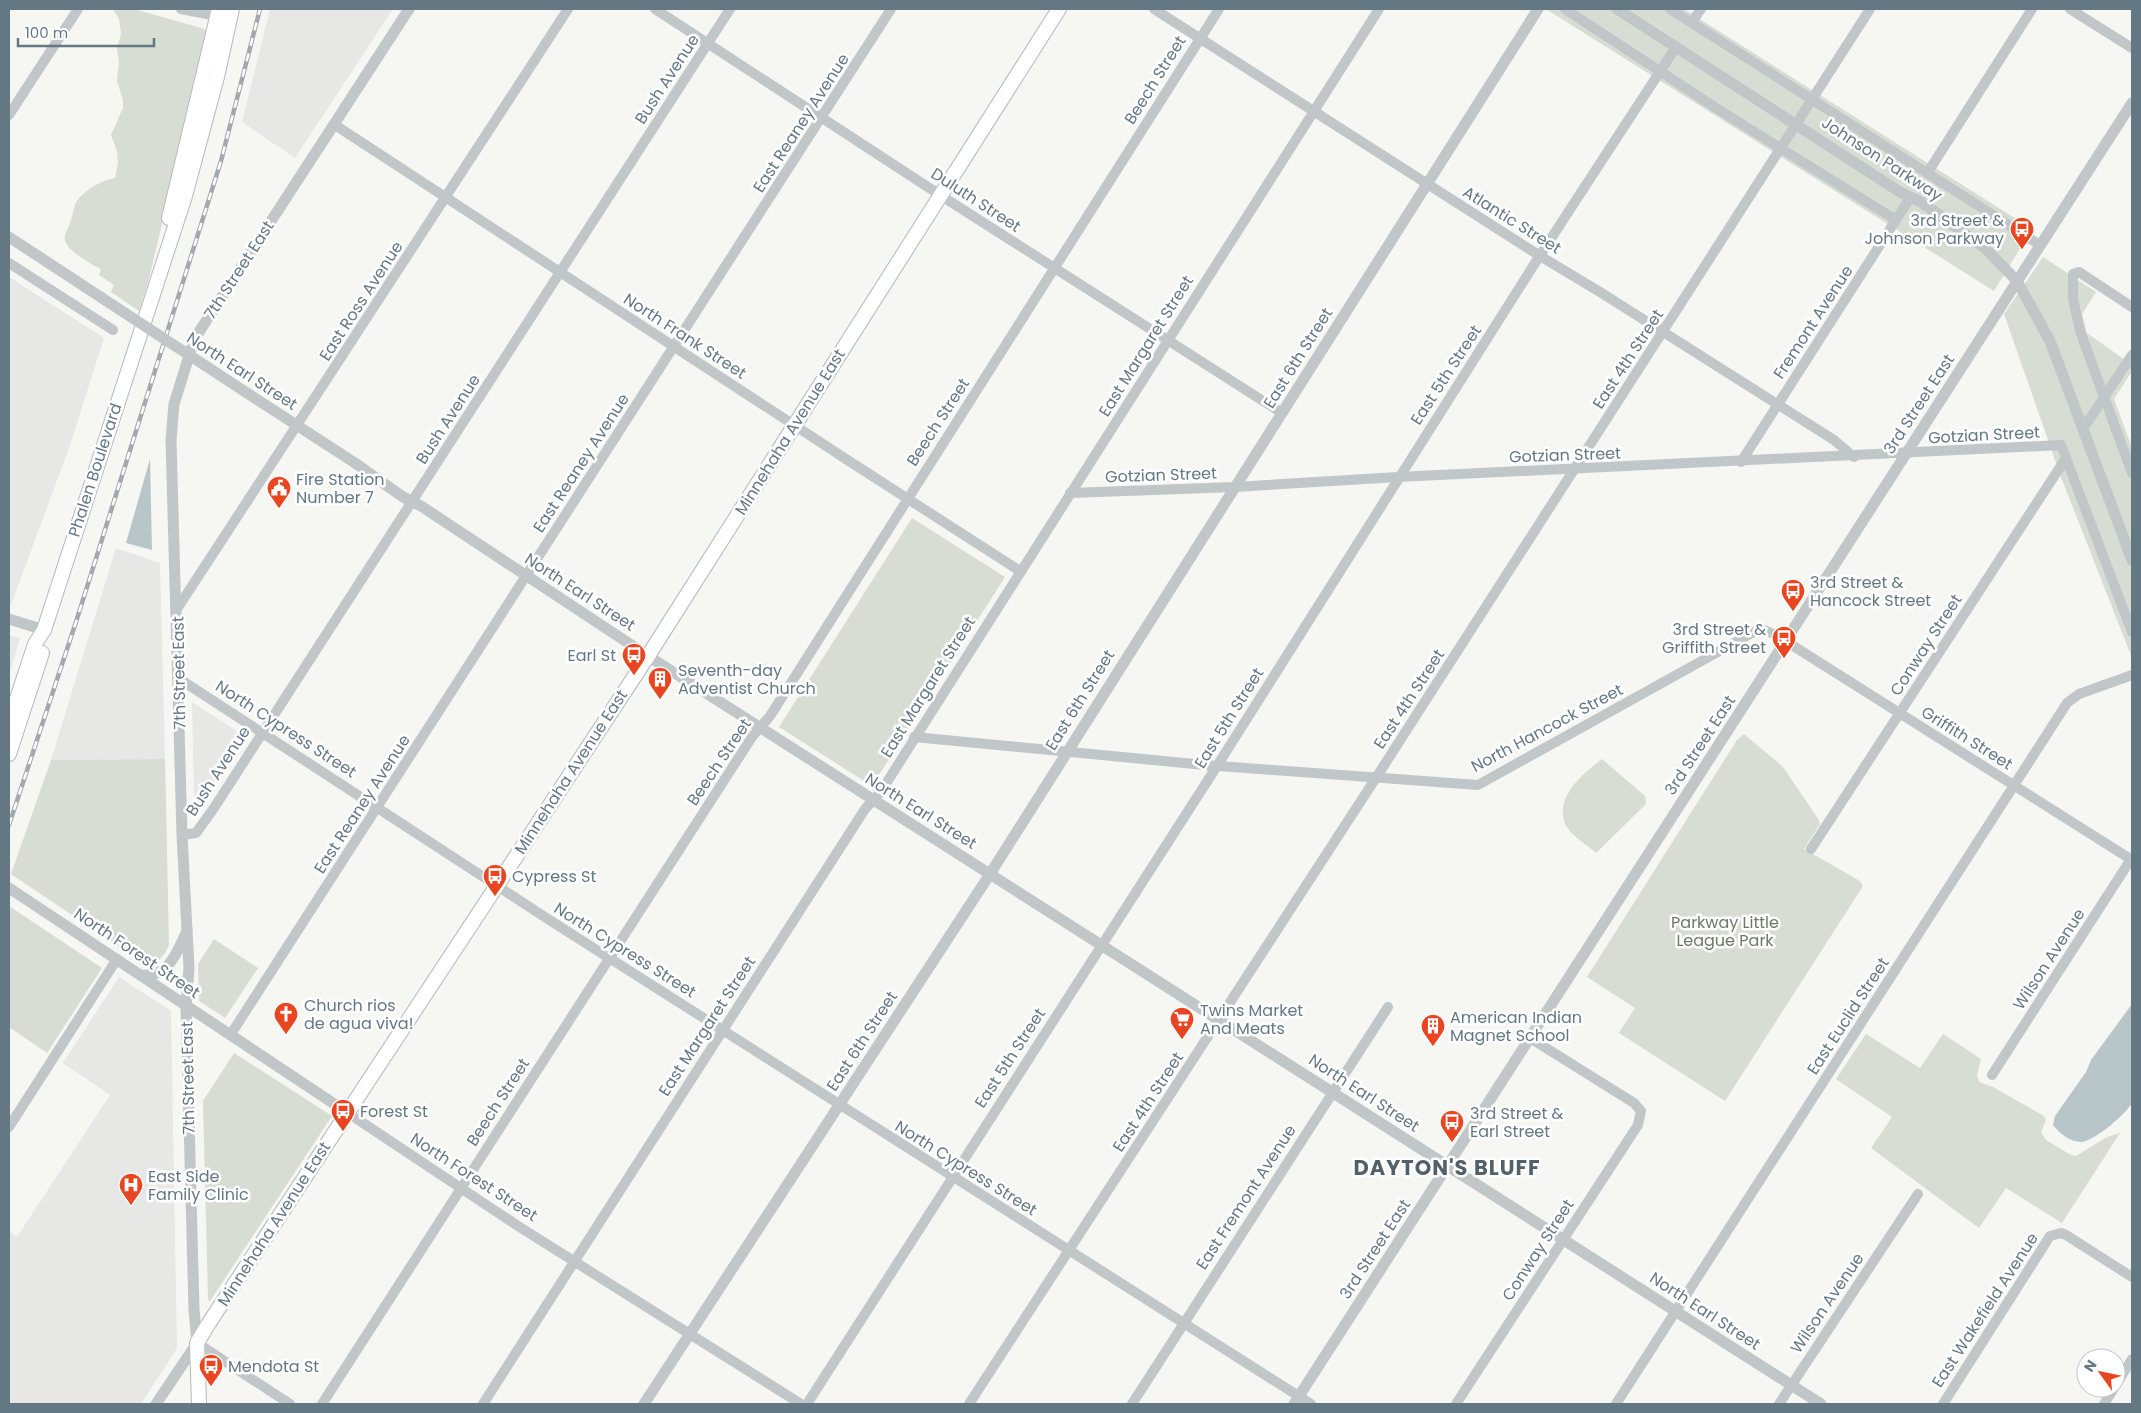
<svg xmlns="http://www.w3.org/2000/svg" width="2141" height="1413" viewBox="0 0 2141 1413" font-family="Poppins,sans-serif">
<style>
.built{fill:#e7e8e6}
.green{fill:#d7ddd3}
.water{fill:#b8c6c9}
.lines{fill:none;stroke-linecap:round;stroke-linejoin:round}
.secondary-casing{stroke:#b3b9bd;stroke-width:16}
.minor{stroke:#c1c6c8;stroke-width:10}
.tertiary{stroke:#c1c6c8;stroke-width:11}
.secondary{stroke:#fff;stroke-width:14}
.rail-casing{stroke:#a1a9ae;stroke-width:4.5}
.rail{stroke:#fff;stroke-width:2.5;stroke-dasharray:8;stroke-linecap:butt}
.tertiary-bridge{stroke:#c1c6c8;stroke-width:11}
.labels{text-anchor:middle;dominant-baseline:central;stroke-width:5;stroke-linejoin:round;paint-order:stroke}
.street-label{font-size:16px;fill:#647884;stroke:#fff}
.poi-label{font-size:16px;fill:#647884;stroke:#fff;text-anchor:start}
.park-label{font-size:16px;fill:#697b63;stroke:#fff}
.district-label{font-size:21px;font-weight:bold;letter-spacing:1px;fill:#526069;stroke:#fff}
</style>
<rect width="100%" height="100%" fill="#f6f6f2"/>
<!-- built -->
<g class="built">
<polygon points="270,9 393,9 295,158 242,122"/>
<polygon points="9,277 104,338 70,445 11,605 9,605"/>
<polygon points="116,548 160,563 165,759 51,760"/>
<polygon points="9,635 20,638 9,675"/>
<polygon points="192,702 244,736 194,812 194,800"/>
<polygon points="119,977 171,1011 177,1348 141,1404 9,1404 9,1231 17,1237 110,1095 63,1063"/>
</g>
<!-- green -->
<g class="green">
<path d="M113,9H134L205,29L207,33L149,279L139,311L111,292L114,285L99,275L101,269C92,265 68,251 65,241C63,234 68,230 70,223C72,217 73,211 75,205C80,192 102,180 115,178L118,163L117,151L111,135L123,108V100L117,81L119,61L117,50L121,33L119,19Z"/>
<polygon points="1546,9 1684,9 2032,229 1994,291"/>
<polygon points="2043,257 2096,292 2082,314 2087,333 2132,365 2132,371 2114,399 2132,448 2132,658 2061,477 2004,314"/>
<polygon points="912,518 1005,577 872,786 779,727"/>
<polygon points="1744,734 1783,767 1819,820 1820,824 1804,849 1860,881 1863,886 1725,1101 1619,1033 1635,1008 1587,977 1737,740"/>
<path d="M165,759L169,945C164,956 158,965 145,964L11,874L51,760Z"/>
<path d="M1602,759L1645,796L1646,804L1596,853C1587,845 1567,833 1564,821C1557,794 1584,773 1602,759Z"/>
<polygon points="9,906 102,968 47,1053 9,1027"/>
<polygon points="214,939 258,968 225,1018 199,1001 198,964"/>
<polygon points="1866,1034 1920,1068 1943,1034 1981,1059 1977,1075 1979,1082 1993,1087 2044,1116 2046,1120 2041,1132 2046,1140 2071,1155 2076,1156 2107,1137 2120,1133 2062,1223 2006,1188 1979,1228 1871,1148 1892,1117 1836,1079"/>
<polygon points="234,1053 332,1116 210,1301 208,1300 203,1101"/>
</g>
<!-- water -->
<g class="water">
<polygon points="150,459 152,550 126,543"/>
<path d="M2132,1004C2132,1017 2135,1098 2132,1103C2126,1114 2093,1142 2081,1142C2070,1142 2059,1133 2053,1125L2055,1116L2086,1072L2091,1060Z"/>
</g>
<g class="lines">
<defs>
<g id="secondary">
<polyline points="169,218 219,9"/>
<polyline points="9,723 35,644 44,630 185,196 217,77 232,9"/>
<polyline points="9,754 42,653"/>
<polyline points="199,1404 197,1343 209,1323 648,656 1059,9"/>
</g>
</defs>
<!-- secondary casing -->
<use href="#secondary" class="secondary-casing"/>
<!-- minor -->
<g class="minor">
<polyline points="181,9 222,17"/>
<polyline points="655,9 940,195 1282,413"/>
<polyline points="1154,9 1540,256 1600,292 1834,440 1854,457"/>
<polyline points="1565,9 1716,108 1896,220"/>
<polyline points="1670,9 2040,245"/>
<polyline points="2070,9 2132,48"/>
<polyline points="1692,22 1701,9"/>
<polyline points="9,115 78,9"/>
<polyline points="335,125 849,461 1020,571"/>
<polyline points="1928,172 2032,9"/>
<polyline points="9,263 113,330"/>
<polyline points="2132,307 2079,272 2073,274 2073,299 2080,331 2132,473"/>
<polyline points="2083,429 2132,355"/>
<polyline points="1741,462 1910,198"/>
<polyline points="1070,493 1235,487 1398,477 2061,445 2132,632"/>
<polyline points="177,609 568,9"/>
<polyline points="178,678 551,921 1311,1404"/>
<polyline points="914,737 1205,765 1478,785 1752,633 1762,629 1776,635 2132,860"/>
<polyline points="182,835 196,833 214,808 730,9"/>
<polyline points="1811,849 2066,458"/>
<polyline points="231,1034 891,9"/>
<polyline points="1992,1075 2131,859"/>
<polyline points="348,1113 518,1226 801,1404"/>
<polyline points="9,1127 117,959"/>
<polyline points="197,1343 290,1404"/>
<polyline points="2116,1385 2132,1359"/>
<polyline points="322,1404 752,737 770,716 1219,9"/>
<polyline points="483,1404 865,809 880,793 1379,9"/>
<polyline points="807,1404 1217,766 1535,263 1676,47"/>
<polyline points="969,1404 1381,770 1870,9"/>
<polyline points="1132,1404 1388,1007"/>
<polyline points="1456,1404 1638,1125 1641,1111 1634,1103 1530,1038"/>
<polyline points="1616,1404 2067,703 2079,694 2132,675"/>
<polyline points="1779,1404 1918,1194"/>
<polyline points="1943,1404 2050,1236 2061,1233 2066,1235 2132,1277"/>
<polyline points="2104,1404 2114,1388"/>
</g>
<!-- tertiary -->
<g class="tertiary">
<polyline points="1617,9 1900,192 1921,202 1985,248 2017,281 2050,341 2132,560"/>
<polyline points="247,393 355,463 403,497 421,506 648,656 1821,1404"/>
<polyline points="9,619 44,630"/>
<polyline points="9,888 348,1113"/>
<path d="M141,975C169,978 177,952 187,931"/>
<polyline points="156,1404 197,1343 194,1310 186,1006 189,968 182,835 171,440 174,404 194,340 208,318 409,9"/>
<polyline points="644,1404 990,874 1538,9"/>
<polyline points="1294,1404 2132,103"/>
</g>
<!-- secondary -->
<use href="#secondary" class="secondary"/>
<defs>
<polyline id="rail" points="9,825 76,622 221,161 260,9"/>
</defs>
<!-- rail casing -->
<use href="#rail" class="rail-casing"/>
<!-- rail -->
<use href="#rail" class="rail"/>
<!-- tertiary-bridge -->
<polyline class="tertiary-bridge" points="9,237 247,393"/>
</g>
<!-- icons -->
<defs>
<symbol id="bus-pin" viewBox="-11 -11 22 30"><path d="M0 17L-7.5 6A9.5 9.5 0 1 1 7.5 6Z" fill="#e84520" stroke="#fff"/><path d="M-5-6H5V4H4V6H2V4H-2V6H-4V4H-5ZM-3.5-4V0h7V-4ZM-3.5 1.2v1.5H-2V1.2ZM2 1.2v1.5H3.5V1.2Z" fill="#fff"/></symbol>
<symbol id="civic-pin" viewBox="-11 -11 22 30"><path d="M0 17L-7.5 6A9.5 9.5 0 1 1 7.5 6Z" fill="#e84520" stroke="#fff"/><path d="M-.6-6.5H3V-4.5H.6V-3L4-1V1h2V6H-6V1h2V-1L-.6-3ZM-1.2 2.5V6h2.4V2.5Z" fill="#fff"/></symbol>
<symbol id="building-pin" viewBox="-11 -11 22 30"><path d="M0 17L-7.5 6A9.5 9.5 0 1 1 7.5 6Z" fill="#e84520" stroke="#fff"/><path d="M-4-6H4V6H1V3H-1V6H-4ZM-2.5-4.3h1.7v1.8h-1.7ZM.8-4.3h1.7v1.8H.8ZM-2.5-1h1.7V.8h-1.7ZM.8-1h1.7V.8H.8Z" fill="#fff"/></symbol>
<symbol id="church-pin" viewBox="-11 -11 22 30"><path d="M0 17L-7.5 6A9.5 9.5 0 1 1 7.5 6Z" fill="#e84520" stroke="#fff"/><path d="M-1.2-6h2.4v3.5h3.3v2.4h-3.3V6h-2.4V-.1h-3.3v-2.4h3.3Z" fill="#fff"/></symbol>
<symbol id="supermarket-pin" viewBox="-11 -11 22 30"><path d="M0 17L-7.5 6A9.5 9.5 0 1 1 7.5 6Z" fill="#e84520" stroke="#fff"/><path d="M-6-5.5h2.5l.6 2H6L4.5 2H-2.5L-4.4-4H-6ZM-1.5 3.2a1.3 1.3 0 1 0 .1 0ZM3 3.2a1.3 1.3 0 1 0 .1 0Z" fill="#fff"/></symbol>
<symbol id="hospital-pin" viewBox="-11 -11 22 30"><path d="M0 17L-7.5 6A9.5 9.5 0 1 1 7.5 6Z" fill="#e84520" stroke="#fff"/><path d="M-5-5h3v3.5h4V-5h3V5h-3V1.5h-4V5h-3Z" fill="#fff"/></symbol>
</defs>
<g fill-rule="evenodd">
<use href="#bus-pin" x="2008" y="215" width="28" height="38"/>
<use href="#civic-pin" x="265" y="474" width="28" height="38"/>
<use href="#bus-pin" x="1779" y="577" width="28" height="38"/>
<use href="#bus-pin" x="1770" y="624" width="28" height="38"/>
<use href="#bus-pin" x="620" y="641" width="28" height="38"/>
<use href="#building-pin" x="646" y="665" width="28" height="38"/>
<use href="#bus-pin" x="481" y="862" width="28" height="38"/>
<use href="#church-pin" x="272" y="1000" width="28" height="38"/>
<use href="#supermarket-pin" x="1168" y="1005" width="28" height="38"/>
<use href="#building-pin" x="1419" y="1012" width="28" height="38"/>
<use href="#bus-pin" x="329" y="1097" width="28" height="38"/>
<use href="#bus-pin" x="1438" y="1108" width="28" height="38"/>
<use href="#hospital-pin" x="117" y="1171" width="28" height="38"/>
<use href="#bus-pin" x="197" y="1352" width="28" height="38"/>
</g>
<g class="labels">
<!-- street labels -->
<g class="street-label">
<text transform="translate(667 79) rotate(-57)">Bush Avenue</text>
<text transform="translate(1155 80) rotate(-58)">Beech Street</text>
<text transform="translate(801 123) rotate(-57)">East Reaney Avenue</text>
<text transform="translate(1882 159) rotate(33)">Johnson Parkway</text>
<text transform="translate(976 200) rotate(33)">Duluth Street</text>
<text transform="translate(1512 220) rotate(32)">Atlantic Street</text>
<text transform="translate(239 270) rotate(-57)">7th Street East</text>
<text transform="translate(361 301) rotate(-57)">East Ross Avenue</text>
<text transform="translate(1813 322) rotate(-57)">Fremont Avenue</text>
<text transform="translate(685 336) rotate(33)">North Frank Street</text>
<text transform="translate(1146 346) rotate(-58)">East Margaret Street</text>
<text transform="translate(1298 358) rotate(-58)">East 6th Street</text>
<text transform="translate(1628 359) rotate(-57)">East 4th Street</text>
<text transform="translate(242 371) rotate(33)">North Earl Street</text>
<text transform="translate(1446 375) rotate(-57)">East 5th Street</text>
<text transform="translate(1919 404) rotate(-57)">3rd Street East</text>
<text transform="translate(448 419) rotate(-57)">Bush Avenue</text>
<text transform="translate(938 422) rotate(-57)">Beech Street</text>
<text transform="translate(790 432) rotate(-58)">Minnehaha Avenue East</text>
<text transform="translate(1984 435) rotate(-3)">Gotzian Street</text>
<text transform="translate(1565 455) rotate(-2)">Gotzian Street</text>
<text transform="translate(581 463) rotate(-57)">East Reaney Avenue</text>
<text transform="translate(95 470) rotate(-72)">Phalen Boulevard</text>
<text transform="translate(1161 475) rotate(-2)">Gotzian Street</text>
<text transform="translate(580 592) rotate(33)">North Earl Street</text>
<text transform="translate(1926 645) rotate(-57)">Conway Street</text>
<text transform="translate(179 673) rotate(-91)">7th Street East</text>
<text transform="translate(928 687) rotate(-58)">East Margaret Street</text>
<text transform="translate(1409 699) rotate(-57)">East 4th Street</text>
<text transform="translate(1080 700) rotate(-58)">East 6th Street</text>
<text transform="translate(1229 718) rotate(-58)">East 5th Street</text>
<text transform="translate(1547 728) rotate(-28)">North Hancock Street</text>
<text transform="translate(286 729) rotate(33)">North Cypress Street</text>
<text transform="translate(1967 738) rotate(32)">Griffith Street</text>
<text transform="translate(1700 745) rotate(-57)">3rd Street East</text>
<text transform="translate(719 762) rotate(-56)">Beech Street</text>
<text transform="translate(218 771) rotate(-57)">Bush Avenue</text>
<text transform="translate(571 772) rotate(-57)">Minnehaha Avenue East</text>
<text transform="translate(362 804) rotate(-57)">East Reaney Avenue</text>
<text transform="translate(921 811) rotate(32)">North Earl Street</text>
<text transform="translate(625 950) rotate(32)">North Cypress Street</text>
<text transform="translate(137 953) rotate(34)">North Forest Street</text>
<text transform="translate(2049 959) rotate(-57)">Wilson Avenue</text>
<text transform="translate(1848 1016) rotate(-57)">East Euclid Street</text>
<text transform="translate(707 1026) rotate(-57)">East Margaret Street</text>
<text transform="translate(862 1041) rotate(-57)">East 6th Street</text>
<text transform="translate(1010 1058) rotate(-57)">East 5th Street</text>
<text transform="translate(188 1078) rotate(-91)">7th Street East</text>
<text transform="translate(1364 1093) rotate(33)">North Earl Street</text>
<text transform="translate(498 1102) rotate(-57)">Beech Street</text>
<text transform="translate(1148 1102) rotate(-57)">East 4th Street</text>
<text transform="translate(966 1168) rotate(32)">North Cypress Street</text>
<text transform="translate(474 1177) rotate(33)">North Forest Street</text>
<text transform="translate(1246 1197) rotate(-57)">East Fremont Avenue</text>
<text transform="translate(274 1224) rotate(-57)">Minnehaha Avenue East</text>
<text transform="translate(1375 1249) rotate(-57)">3rd Street East</text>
<text transform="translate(1538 1250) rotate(-57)">Conway Street</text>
<text transform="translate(1827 1303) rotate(-56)">Wilson Avenue</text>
<text transform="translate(1985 1310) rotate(-57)">East Wakefield Avenue</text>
<text transform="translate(1705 1311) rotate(33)">North Earl Street</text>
</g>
<!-- poi labels -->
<g class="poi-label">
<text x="2004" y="220" text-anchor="end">3rd Street &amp;<tspan x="2004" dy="18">Johnson Parkway</tspan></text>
<text x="296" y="479">Fire Station<tspan x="296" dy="18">Number 7</tspan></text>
<text x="1810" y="582">3rd Street &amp;<tspan x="1810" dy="18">Hancock Street</tspan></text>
<text x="1766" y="629" text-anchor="end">3rd Street &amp;<tspan x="1766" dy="18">Griffith Street</tspan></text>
<text x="616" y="655" text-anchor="end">Earl St</text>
<text x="678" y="670">Seventh-day<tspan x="678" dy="18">Adventist Church</tspan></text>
<text x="512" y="876">Cypress St</text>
<text x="304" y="1005">Church rios<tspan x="304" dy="18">de agua viva!</tspan></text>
<text x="1200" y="1010">Twins Market<tspan x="1200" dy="18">And Meats</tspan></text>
<text x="1450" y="1017">American Indian<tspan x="1450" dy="18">Magnet School</tspan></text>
<text x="360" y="1111">Forest St</text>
<text x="1470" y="1113">3rd Street &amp;<tspan x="1470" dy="18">Earl Street</tspan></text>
<text x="148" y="1176">East Side<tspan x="148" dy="18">Family Clinic</tspan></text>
<text x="228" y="1366">Mendota St</text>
</g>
<!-- park labels -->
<g class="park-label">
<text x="1725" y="922">Parkway Little<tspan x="1725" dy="18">League Park</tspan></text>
</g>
<!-- district labels -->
<g class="district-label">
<text x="1447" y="1167">DAYTON'S BLUFF</text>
</g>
</g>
<!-- border -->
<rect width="2141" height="1413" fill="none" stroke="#647884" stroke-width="20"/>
<!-- north arrow -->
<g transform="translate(2101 1373) rotate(303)"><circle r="24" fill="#ffffff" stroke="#c1c9ce"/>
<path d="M0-4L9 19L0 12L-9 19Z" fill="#e84520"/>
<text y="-8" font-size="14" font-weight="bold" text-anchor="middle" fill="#647884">N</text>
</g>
<!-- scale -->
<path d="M18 38v8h136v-8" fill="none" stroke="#647884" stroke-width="2.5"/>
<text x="25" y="38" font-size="15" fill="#647884" stroke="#ffffff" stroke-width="4" paint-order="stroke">100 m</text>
</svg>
